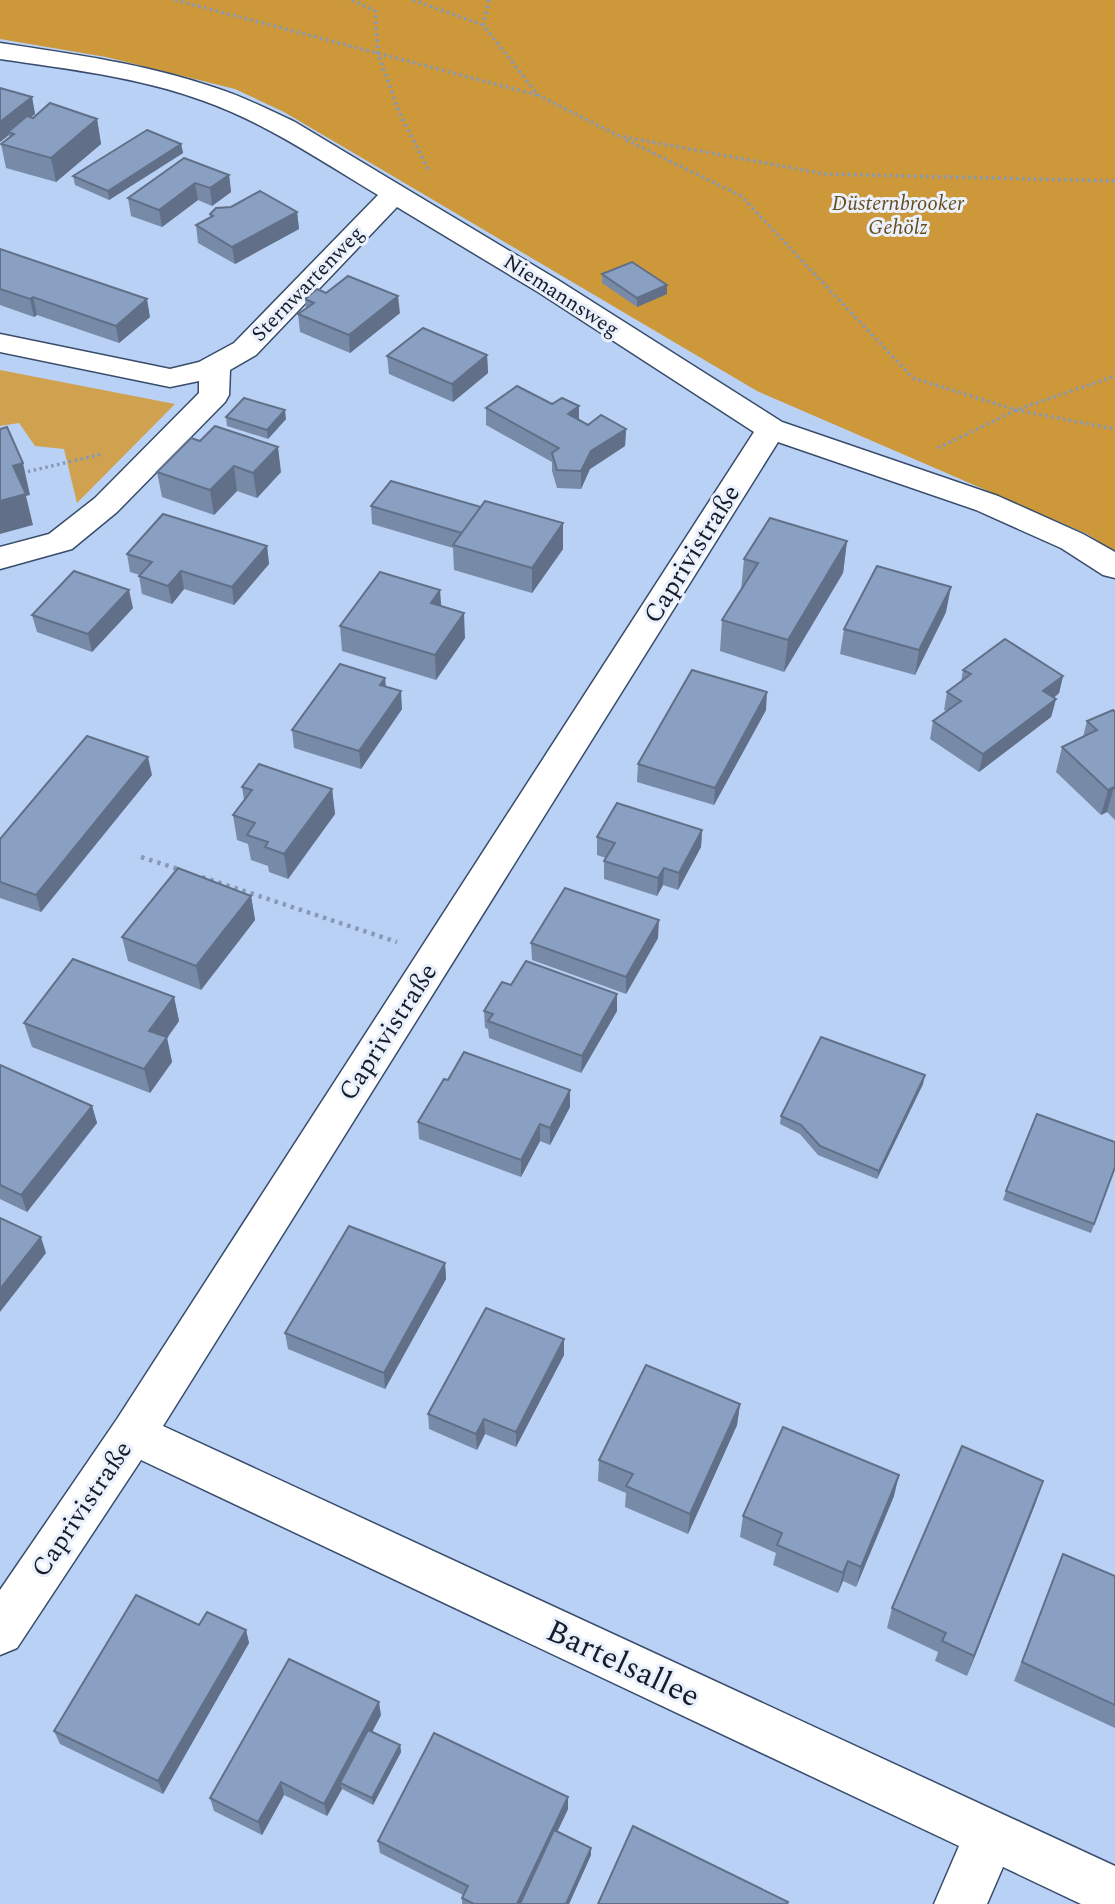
<svg xmlns="http://www.w3.org/2000/svg" width="1115" height="1904" viewBox="0 0 1115 1904" font-family="Spectral,serif">
<style>
.green{fill:#d0a14f}
.forest{fill:#cc9839}
.lines{fill:none;stroke-linecap:round;stroke-linejoin:round}
.minor-casing{stroke:#384c6b;stroke-width:3}
.path-far1{stroke:#8799b7;stroke-width:3.5;stroke-dasharray:2.5 3.5;stroke-linecap:butt}
.path{stroke:#8799b7;stroke-width:4.5;stroke-dasharray:3.5 5;stroke-linecap:butt}
.minor{fill:#fff;fill-rule:evenodd}
.wall{fill:#778aa8}
.shaded-wall{fill:#617088}
.building{fill:#8aa0c3;stroke:#617088;stroke-width:2}
.labels{text-anchor:middle;dominant-baseline:central;stroke-width:6;stroke-linejoin:round;paint-order:stroke}
.far-park-label{font-size:21px;font-style:italic;fill:#684c1b;stroke:#eaf1fc}
.far-street-label{font-size:21px;fill:#151d2a;stroke:#eaf1fc}
.street-label{font-size:26px;fill:#151d2a;stroke:#eaf1fc}
.near-street-label{font-size:32px;fill:#151d2a;stroke:#eaf1fc}
</style>
<rect width="100%" height="100%" fill="#bad1f6"/>
<!-- green -->
<polygon class="green" points="0,370 175,404 77,503 64,449 35,446 19,423 0,426"/>
<!-- forest -->
<polygon class="forest" points="0,0 1115,0 1115,552 1087,534 757,391 352,152 284,112 235,89 106,57 0,39"/>
<g class="lines">
<defs>
<path id="minor" d="M0,43C72,54 147,64 216,88C244,97 269,110 295,122L558,280L782,422L998,496L1083,534L1115,552V578L1103,575L1061,548L976,510L778,442L163,1426L1115,1866V1904H1081L1003,1867L987,1904H934L959,1846L141,1460L17,1648L0,1655V1590L117,1419L754,432L538,292L397,207L256,355L230,370L229,395L225,402L117,512L72,549L0,569V547L49,534L95,498L199,393V381L170,387L0,352V334L170,369L199,362L234,343L378,195C321,161 266,123 204,101C139,77 68,69 0,59Z"/>
</defs>
<!-- minor casing -->
<use href="#minor" class="minor-casing"/>
<!-- path-far1 -->
<g class="path-far1">
<polyline points="175,0 537,95"/>
<polyline points="352,0 375,11 378,54 400,114 429,171"/>
<polyline points="413,0 483,25"/>
<polyline points="489,0 483,25 538,95 619,136 825,174 1115,181"/>
<polyline points="626,140 740,195 913,378 1016,410 1115,429"/>
<polyline points="938,448 1016,410 1115,376"/>
<polyline points="22,473 102,454"/>
</g>
<!-- path -->
<g class="path">
<polyline points="141,857 181,870"/>
<polyline points="202,877 397,942"/>
</g>
<!-- minor -->
<use href="#minor" class="minor"/>
</g>
<!-- wall -->
<g class="wall">
<polygon points="0,88 32,97 35,114 31,117 97,119 101,144 56,182 6,168 1,144 9,137 9,135 0,142"/>
<polygon points="181,144 183,153 109,200 75,185 73,176"/>
<polygon points="229,175 231,192 212,206 198,200 162,227 131,216 128,198"/>
<polygon points="297,212 299,229 235,264 198,243 196,225 210,218 210,214"/>
<polygon points="0,249 150,317 119,343 37,315 34,317 0,305"/>
<polygon points="602,274 667,285 667,294 637,307 602,283"/>
<polygon points="305,299 400,313 350,353 300,332 298,314 306,308"/>
<polygon points="487,355 488,373 453,402 389,374 387,356"/>
<polygon points="486,408 579,419 588,425 626,429 625,446 590,469 581,489 557,488 552,471 552,462 486,425"/>
<polygon points="226,417 286,419 268,439 227,426"/>
<polygon points="191,438 281,472 257,498 237,491 214,515 162,497 157,472"/>
<polygon points="371,506 481,507 563,549 532,593 454,570 453,548 372,524"/>
<polygon points="847,541 843,573 784,672 720,651 722,620 741,590 744,559"/>
<polygon points="267,546 269,564 234,605 184,589 172,604 142,594 139,576 140,575 130,572 127,554"/>
<polygon points="441,606 465,638 436,680 342,651 340,626"/>
<polygon points="133,608 92,652 37,632 32,615"/>
<polygon points="946,612 915,675 840,654 844,629"/>
<polygon points="963,670 1063,676 1059,693 1054,698 1056,699 1051,717 979,772 930,739 933,721 947,711 944,710 947,692 961,682"/>
<polygon points="385,678 386,687 402,709 361,769 294,748 292,730"/>
<polygon points="766,710 714,805 637,782 638,764"/>
<polygon points="1115,712 1115,820 1107,812 1101,815 1056,772 1062,747 1083,737 1087,721"/>
<polygon points="152,775 41,912 0,898 0,839"/>
<polygon points="242,787 332,789 335,814 288,879 269,872 268,866 251,860 248,844 237,840 233,815 244,800"/>
<polygon points="702,830 701,847 678,890 663,885 657,896 604,879 604,861 606,858 597,855 597,837"/>
<polygon points="251,896 255,920 201,990 128,961 122,937"/>
<polygon points="658,938 626,994 532,960 531,943"/>
<polygon points="511,985 617,1011 581,1073 489,1038 488,1029 485,1028 484,1011"/>
<polygon points="174,997 179,1021 167,1038 172,1062 150,1093 32,1047 24,1023"/>
<polygon points="0,1065 92,1106 97,1123 27,1212 0,1199"/>
<polygon points="448,1080 570,1090 570,1107 550,1145 540,1141 521,1177 419,1139 418,1122"/>
<polygon points="923,1084 877,1179 818,1155 800,1134 780,1124 781,1116"/>
<polygon points="1115,1168 1091,1233 1003,1200 1006,1191"/>
<polygon points="445,1263 446,1279 385,1389 288,1349 285,1333"/>
<polygon points="564,1355 516,1447 485,1434 477,1450 429,1429 428,1414"/>
<polygon points="740,1404 737,1425 688,1534 625,1507 626,1493 598,1481 599,1460"/>
<polygon points="894,1496 856,1587 843,1581 838,1593 773,1565 776,1553 740,1537 743,1516"/>
<polygon points="1036,1502 967,1676 935,1661 938,1652 887,1628 892,1608"/>
<polygon points="1055,1574 1115,1576 1115,1728 1014,1681"/>
<polygon points="199,1625 246,1630 249,1643 163,1794 60,1744 54,1731"/>
<polygon points="381,1715 372,1732 400,1745 401,1752 373,1805 342,1789 327,1816 284,1795 262,1835 214,1811 210,1798"/>
<polygon points="568,1809 557,1832 591,1855 569,1904 462,1904 462,1898 463,1895 380,1853 378,1841"/>
</g>
<!-- shaded-wall -->
<g class="shaded-wall">
<polygon points="32,97 35,114 11,133 8,132 9,135 0,142 0,122"/>
<polygon points="97,119 101,144 56,182 51,158"/>
<polygon points="181,144 183,153 109,200 108,191"/>
<polygon points="229,175 231,192 212,206 210,188"/>
<polygon points="195,183 198,200 162,227 159,210"/>
<polygon points="297,212 299,229 235,264 232,247"/>
<polygon points="667,285 667,294 637,307 637,298"/>
<polygon points="398,296 400,313 350,353 349,335"/>
<polygon points="33,297 37,315 34,317 30,299"/>
<polygon points="147,299 150,317 119,343 116,326"/>
<polygon points="487,355 488,373 453,402 452,384"/>
<polygon points="579,406 579,424 568,414"/>
<polygon points="285,410 286,419 268,439 267,430"/>
<polygon points="626,429 625,446 590,469 581,489 581,471 591,451"/>
<polygon points="278,447 281,472 257,498 253,473"/>
<polygon points="23,463 30,495 26,496 33,525 0,534 0,501 13,466"/>
<polygon points="234,466 237,491 214,515 210,490"/>
<polygon points="563,523 563,549 532,593 532,568"/>
<polygon points="847,541 843,573 784,672 788,640"/>
<polygon points="267,546 269,564 234,605 232,587"/>
<polygon points="181,571 184,589 172,604 168,586"/>
<polygon points="951,587 946,612 915,675 919,650"/>
<polygon points="129,590 133,608 92,652 88,634"/>
<polygon points="440,590 442,615 431,603"/>
<polygon points="464,613 465,638 436,680 435,655"/>
<polygon points="1063,676 1059,693 1039,709 1043,691"/>
<polygon points="385,678 386,696 380,685"/>
<polygon points="401,691 402,709 361,769 359,751"/>
<polygon points="767,692 766,710 714,805 715,788"/>
<polygon points="1056,699 1051,717 979,772 983,754"/>
<polygon points="148,757 152,775 41,912 36,895"/>
<polygon points="1114,787 1107,812 1101,815 1108,790"/>
<polygon points="332,789 335,814 288,879 284,854"/>
<polygon points="702,830 701,847 678,890 679,873"/>
<polygon points="664,868 663,885 657,896 658,878"/>
<polygon points="251,896 255,920 201,990 196,966"/>
<polygon points="659,920 658,938 626,994 626,977"/>
<polygon points="617,994 617,1011 581,1073 582,1056"/>
<polygon points="174,997 179,1021 167,1038 172,1062 150,1093 144,1069 149,1031"/>
<polygon points="925,1075 923,1084 877,1179 879,1171"/>
<polygon points="570,1090 570,1107 550,1145 550,1128"/>
<polygon points="92,1106 97,1123 27,1212 21,1195"/>
<polygon points="540,1124 540,1141 521,1177 521,1160"/>
<polygon points="41,1237 46,1253 0,1312 0,1289"/>
<polygon points="445,1263 446,1279 385,1389 384,1373"/>
<polygon points="564,1339 564,1355 516,1447 516,1432"/>
<polygon points="740,1404 737,1425 688,1534 690,1514"/>
<polygon points="484,1419 485,1434 477,1450 476,1434"/>
<polygon points="899,1475 894,1496 856,1587 861,1567"/>
<polygon points="1043,1481 1036,1502 967,1676 974,1656"/>
<polygon points="848,1561 843,1581 838,1593 843,1573"/>
<polygon points="246,1630 249,1643 163,1794 158,1781"/>
<polygon points="379,1702 381,1715 344,1785 340,1783 342,1789 327,1816 324,1804"/>
<polygon points="400,1745 401,1752 373,1805 372,1798"/>
<polygon points="281,1782 284,1795 262,1835 258,1822"/>
<polygon points="568,1797 568,1809 523,1904 517,1904"/>
<polygon points="591,1848 591,1855 569,1904 566,1904"/>
</g>
<!-- building -->
<g class="building">
<polygon points="0,88 32,97 0,122"/>
<polygon points="50,103 97,119 51,158 1,144 14,134 8,132 27,116 33,118"/>
<polygon points="147,130 181,144 108,191 73,176"/>
<polygon points="184,158 229,175 210,188 195,183 159,210 128,198"/>
<polygon points="260,191 297,212 232,247 196,225 213,216 210,214 216,208 231,207"/>
<polygon points="0,249 147,299 116,326 33,297 30,299 0,289"/>
<polygon points="632,262 667,285 637,298 602,274"/>
<polygon points="348,276 398,296 349,335 298,314 314,303 305,299 317,289 326,293"/>
<polygon points="423,328 487,355 452,384 387,356"/>
<polygon points="517,386 552,404 562,398 579,406 568,414 588,425 601,415 626,429 591,451 581,471 557,470 552,453 559,448 486,408"/>
<polygon points="244,398 285,410 267,430 226,417"/>
<polygon points="215,426 278,447 253,473 234,466 210,490 157,472 191,438 200,441"/>
<polygon points="7,427 23,463 13,466 26,494 0,501 0,429"/>
<polygon points="391,481 481,507 462,533 371,506"/>
<polygon points="485,501 563,523 532,568 453,545"/>
<polygon points="163,514 267,546 232,587 181,571 168,586 139,576 152,562 127,554"/>
<polygon points="770,518 847,541 788,640 722,620 758,563 744,559"/>
<polygon points="877,566 951,587 919,650 844,629"/>
<polygon points="74,571 129,590 88,634 32,615"/>
<polygon points="380,572 440,590 431,603 464,613 435,655 340,626"/>
<polygon points="1005,639 1063,676 1043,691 1056,699 983,754 933,721 961,701 947,692 971,674 963,670"/>
<polygon points="340,664 385,678 380,685 401,691 359,751 292,730"/>
<polygon points="692,670 767,692 715,788 638,764"/>
<polygon points="1113,710 1115,712 1115,789 1114,787 1108,790 1062,747 1097,730 1087,721"/>
<polygon points="87,736 148,757 36,895 0,882 0,839"/>
<polygon points="259,764 332,789 284,854 265,847 268,842 247,835 255,823 233,815 252,790 242,787"/>
<polygon points="617,803 702,830 679,873 664,868 658,878 604,861 615,843 597,837"/>
<polygon points="178,868 251,896 196,966 122,937"/>
<polygon points="565,888 659,920 626,977 531,943"/>
<polygon points="73,959 174,997 149,1031 167,1037 144,1069 24,1023"/>
<polygon points="526,961 617,994 582,1056 488,1021 493,1014 484,1011 502,982 511,985"/>
<polygon points="821,1037 925,1075 879,1171 820,1146 801,1125 781,1116"/>
<polygon points="464,1052 570,1090 550,1128 540,1124 521,1160 418,1122 444,1079 448,1080"/>
<polygon points="0,1065 92,1106 21,1195 0,1185"/>
<polygon points="1037,1114 1115,1142 1115,1167 1094,1224 1006,1191"/>
<polygon points="0,1218 41,1237 0,1289"/>
<polygon points="349,1226 445,1263 384,1373 285,1333"/>
<polygon points="486,1308 564,1339 516,1432 484,1419 476,1434 428,1414"/>
<polygon points="646,1365 740,1404 690,1514 626,1486 633,1474 599,1460"/>
<polygon points="783,1427 899,1475 861,1567 848,1561 843,1573 777,1545 782,1533 743,1516"/>
<polygon points="962,1446 1043,1481 974,1656 942,1641 946,1633 892,1608"/>
<polygon points="1063,1554 1115,1576 1115,1705 1022,1662"/>
<polygon points="136,1595 199,1625 207,1612 246,1630 158,1781 54,1731"/>
<polygon points="289,1659 379,1702 324,1804 281,1782 258,1822 210,1798"/>
<polygon points="368,1730 400,1745 372,1798 340,1783"/>
<polygon points="434,1733 568,1797 517,1904 474,1904 462,1898 468,1886 378,1841"/>
<polygon points="633,1826 788,1902 787,1904 598,1904"/>
<polygon points="554,1830 591,1848 566,1904 520,1904"/>
</g>
<g class="labels">
<!-- far-park labels -->
<g class="far-park-label">
<text x="898" y="204">Düsternbrooker<tspan x="898" dy="24">Gehölz</tspan></text>
</g>
<!-- far-street labels -->
<g class="far-street-label">
<text transform="translate(308 284) rotate(-46)">Sternwartenweg</text>
<text transform="translate(561 296) rotate(33)">Niemannsweg</text>
</g>
<!-- street labels -->
<g class="street-label">
<text transform="translate(692 554) rotate(-58)">Caprivistraße</text>
<text transform="translate(388 1032) rotate(-57)">Caprivistraße</text>
<text transform="translate(82 1509) rotate(-56)">Caprivistraße</text>
</g>
<!-- near-street labels -->
<g class="near-street-label">
<text transform="translate(623 1664) rotate(25)">Bartelsallee</text>
</g>
</g>
</svg>
